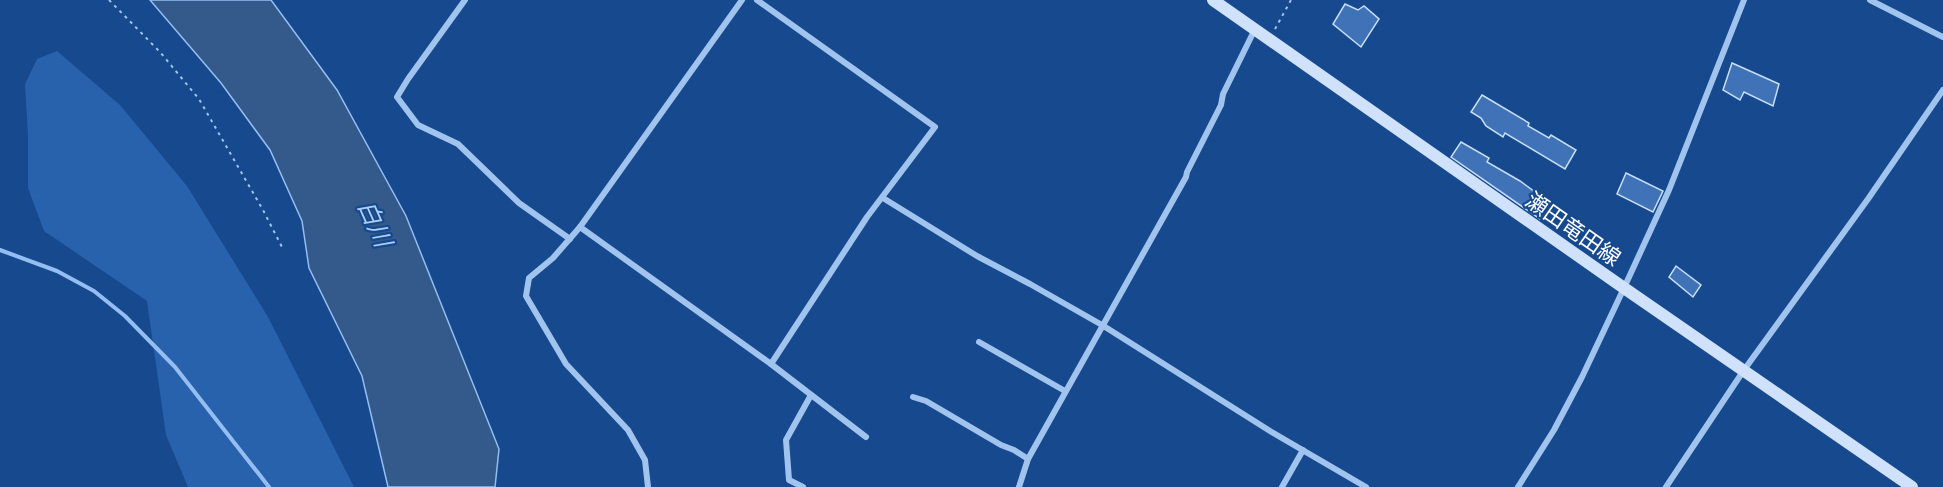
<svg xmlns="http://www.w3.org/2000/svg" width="1943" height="487" viewBox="0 0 1943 487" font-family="'Exo 2','Noto Sans JP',sans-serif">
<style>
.green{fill:#2962ac}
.water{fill:#345a8c;stroke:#94bef2;stroke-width:1.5}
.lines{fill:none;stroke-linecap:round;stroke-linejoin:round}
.stream{stroke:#94bef2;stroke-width:4}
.building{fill:#3f72b6;stroke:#c8defb;stroke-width:1.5}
.path{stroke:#a1c4ef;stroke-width:2;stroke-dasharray:3 4.5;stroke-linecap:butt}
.minor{stroke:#a1c4ef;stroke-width:6}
.secondary{stroke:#cfe1fb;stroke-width:12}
.labels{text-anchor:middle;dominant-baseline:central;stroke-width:4.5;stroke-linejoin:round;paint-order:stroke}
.street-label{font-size:22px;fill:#fff;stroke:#16498d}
.water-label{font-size:24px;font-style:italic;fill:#adcef6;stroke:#16498d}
</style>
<rect width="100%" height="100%" fill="#16498d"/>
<!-- green -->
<polygon class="green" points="57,51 120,105 187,186 268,317 354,487 188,487 166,435 147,301 44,231 28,188 28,136 25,84 37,59"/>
<!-- water -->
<polygon class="water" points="150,0 271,0 337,90 406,216 499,449 495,487 388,487 362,376 309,268 302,221 270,150 221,83"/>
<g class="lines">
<!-- stream -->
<polyline class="stream" points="0,250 57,271 94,291 125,316 175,367 269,487"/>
</g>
<!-- building -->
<g class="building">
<polygon points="1345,4 1358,10 1364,6 1379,19 1361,47 1333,24"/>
<polygon points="1732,63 1779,84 1773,106 1744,92 1740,100 1723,90"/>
<polygon points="1482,95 1529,123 1528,126 1549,138 1551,135 1576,150 1565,169 1505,133 1503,137 1486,126 1481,118 1471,112"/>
<polygon points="1461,142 1489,158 1487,162 1520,181 1550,203 1540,219 1451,157"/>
<polygon points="1626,173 1663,191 1653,212 1617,194"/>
<polygon points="1676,266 1701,285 1693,297 1669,277"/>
</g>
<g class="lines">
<!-- path -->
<g class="path">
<polyline points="109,0 160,52 199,99 263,210 283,249"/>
<polyline points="1275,29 1291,0"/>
</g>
<!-- minor -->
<g class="minor">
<polyline points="465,0 408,79 397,97 418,125 458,144 519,203 570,239"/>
<polyline points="742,0 580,227 771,364 866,437"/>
<polyline points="757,0 935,127 867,217 771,364"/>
<polyline points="1870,0 1943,37"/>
<polyline points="883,198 977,256 1030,284 1102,325 1270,431 1366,487"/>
<polyline points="580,227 553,258 529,278 526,296 566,364 628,430 645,460 648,487"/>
<polyline points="979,342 1065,391"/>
<polyline points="913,397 926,401 1001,445 1014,450 1028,459"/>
<polyline points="803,487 789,480 786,440 811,395"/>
<polyline points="1019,487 1028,459 1186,177 1187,172 1221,105 1223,94 1255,29"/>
<polyline points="1282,487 1303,450"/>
<polyline points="1518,487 1554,430 1582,377 1624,288 1669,190 1744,0"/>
<polyline points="1666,487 1744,370 1868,199 1943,90"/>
</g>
<!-- secondary -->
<polyline class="secondary" points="1213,0 1624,288 1912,487"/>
</g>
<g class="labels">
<!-- street labels -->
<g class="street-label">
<text transform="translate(1574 228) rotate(35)">瀬田竜田線</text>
</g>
<!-- water labels -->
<g class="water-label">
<text transform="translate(376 223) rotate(66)">白川</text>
</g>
</g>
</svg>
